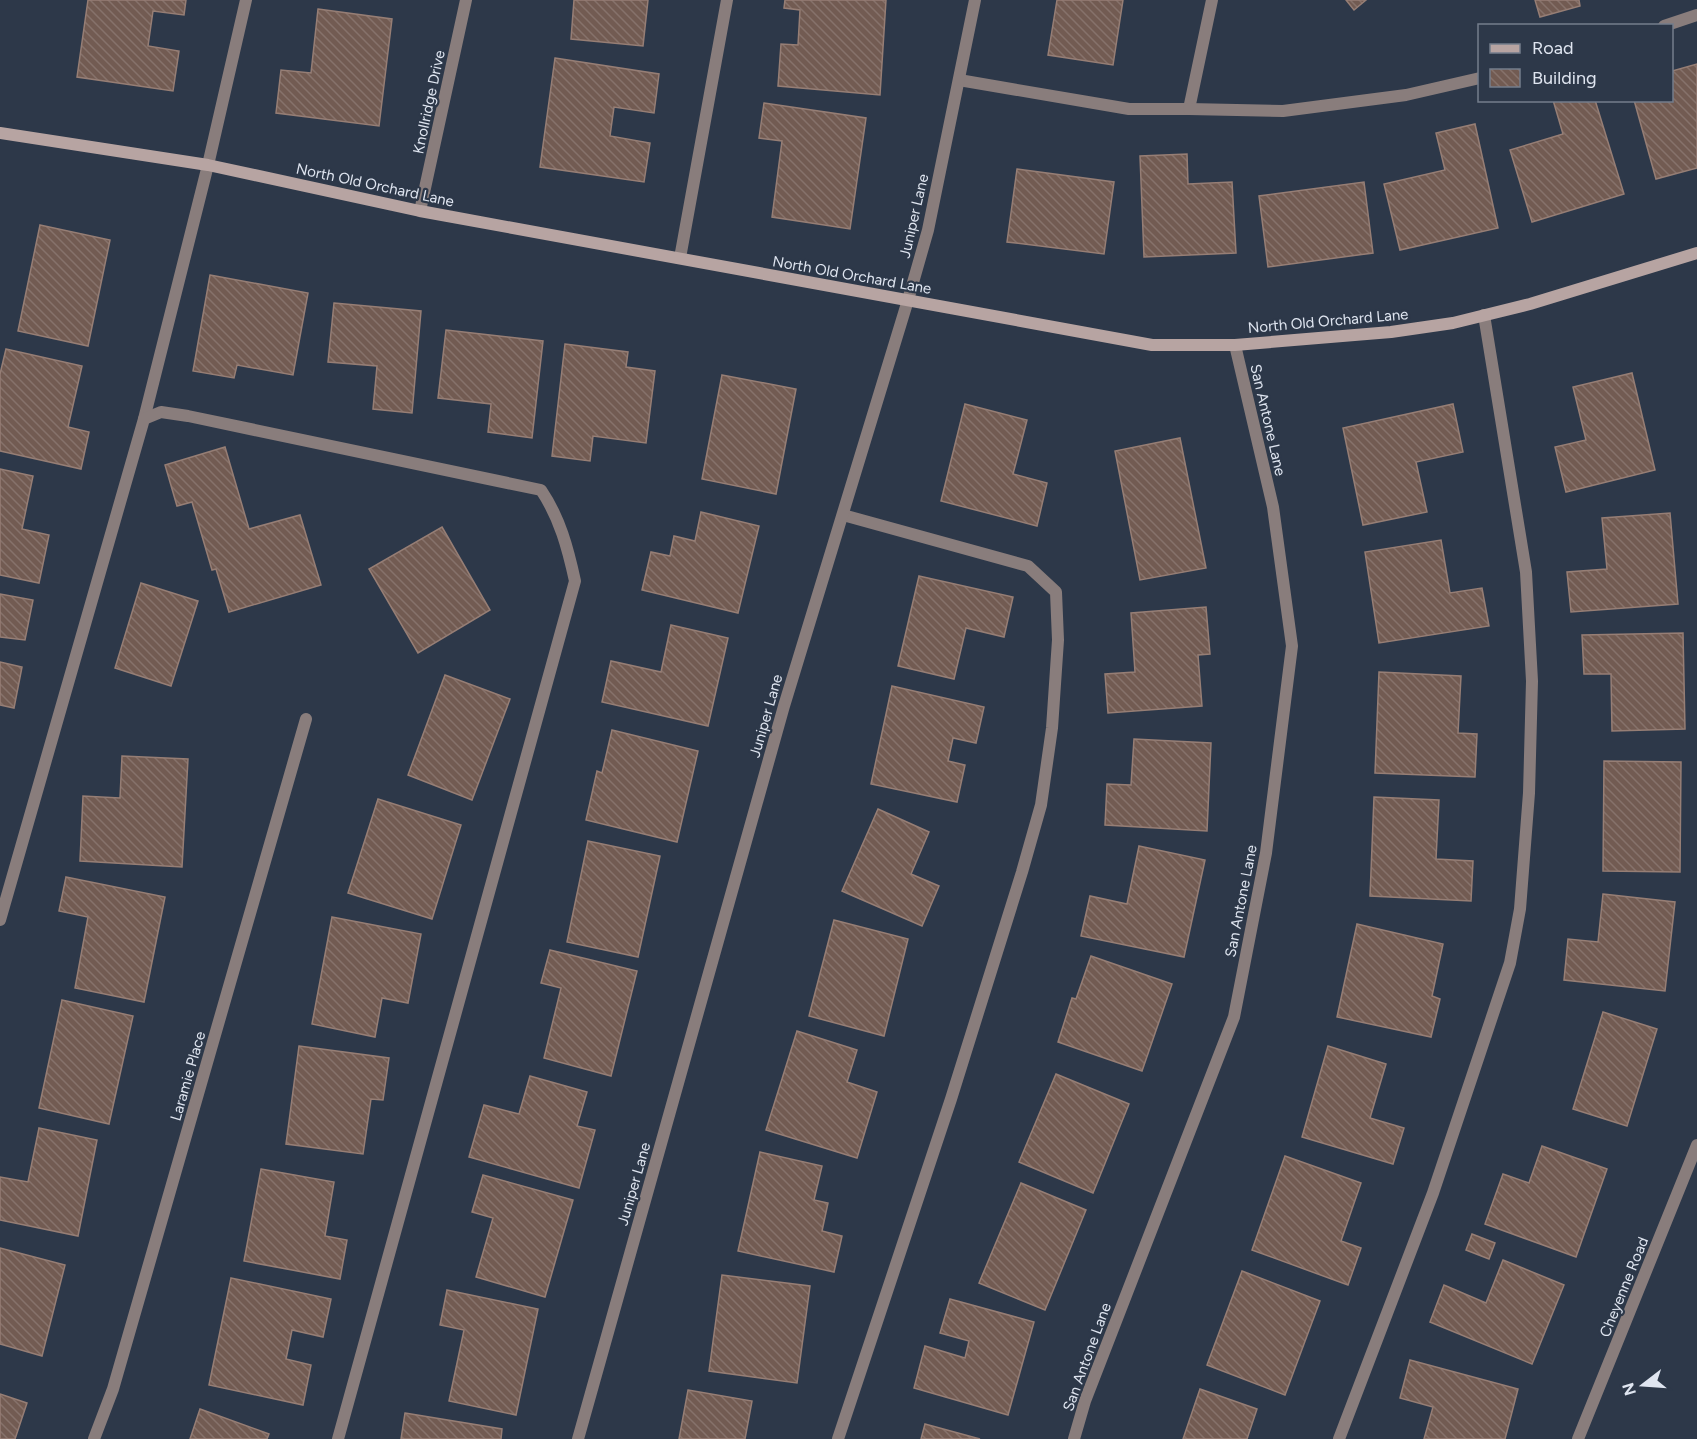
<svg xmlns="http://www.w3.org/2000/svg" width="1697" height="1439" viewBox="0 0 1697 1439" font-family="Figtree,sans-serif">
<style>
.building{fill:url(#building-back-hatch);stroke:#967e75;stroke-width:1.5}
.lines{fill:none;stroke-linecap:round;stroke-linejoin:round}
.lane{stroke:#897d7c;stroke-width:12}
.street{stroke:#897d7c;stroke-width:12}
.secondary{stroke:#b7a4a2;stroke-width:12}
.labels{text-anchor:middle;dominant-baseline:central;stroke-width:4.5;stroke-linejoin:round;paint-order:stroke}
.street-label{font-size:15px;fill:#dfe5f0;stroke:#2d3849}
</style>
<defs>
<pattern id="building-back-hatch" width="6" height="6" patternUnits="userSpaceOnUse" patternTransform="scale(1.5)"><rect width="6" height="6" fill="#725b52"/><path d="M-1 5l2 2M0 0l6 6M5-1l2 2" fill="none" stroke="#86726b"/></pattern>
</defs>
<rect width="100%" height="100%" fill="#2d3849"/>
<!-- building -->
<g class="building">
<polygon points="88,0 186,0 184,15 153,11 148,46 179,51 173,91 77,77"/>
<polygon points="574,0 648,0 643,46 571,39"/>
<polygon points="785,0 886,0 880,95 778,86 781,44 798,45 800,10 784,8"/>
<polygon points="1057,0 1123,0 1113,65 1048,55"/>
<polygon points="1346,0 1366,0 1354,10"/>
<polygon points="1535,0 1579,0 1580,6 1540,17"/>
<polygon points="318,9 392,19 379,126 276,113 281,70 311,73"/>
<polygon points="555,58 659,74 654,113 614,107 610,136 650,143 644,182 540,167"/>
<polygon points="1697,64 1697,168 1656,179 1634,100 1672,100 1672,71"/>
<polygon points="1553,100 1595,100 1624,194 1532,222 1510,150 1563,134"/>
<polygon points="764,103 866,118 850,229 772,217 782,141 759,138"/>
<polygon points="1475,124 1498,228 1400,250 1384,184 1445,170 1436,133"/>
<polygon points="1187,154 1188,184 1232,182 1236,253 1144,257 1140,156"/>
<polygon points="1017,169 1114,182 1104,254 1007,242"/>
<polygon points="1364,182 1373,253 1268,267 1259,196"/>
<polygon points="40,225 110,240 88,346 18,331"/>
<polygon points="210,275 308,293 293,375 237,365 234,378 193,371"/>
<polygon points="334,303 421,311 412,413 373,409 377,366 328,362"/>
<polygon points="446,330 543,341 532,438 488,432 491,404 438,398"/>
<polygon points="565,344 628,352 626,367 655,371 646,443 593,436 590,461 552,456"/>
<polygon points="6,349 82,366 68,427 89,432 81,469 0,451 0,374"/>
<polygon points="1632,373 1655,470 1566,492 1555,447 1586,440 1573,387"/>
<polygon points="722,375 796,389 776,494 702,479"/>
<polygon points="965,404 1027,420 1013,474 1047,483 1037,526 941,501"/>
<polygon points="1453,404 1463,452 1416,462 1427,512 1363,525 1343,428"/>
<polygon points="1180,438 1206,568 1140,580 1115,451"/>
<polygon points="225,447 249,529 300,515 321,585 229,612 216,569 212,570 192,502 177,506 165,465"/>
<polygon points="0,469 33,476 22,529 49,535 39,583 0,575"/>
<polygon points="701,512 759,526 738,613 642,590 651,552 670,556 674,536 695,541"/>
<polygon points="1670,513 1678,604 1571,612 1567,572 1607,569 1602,518"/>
<polygon points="442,527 490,610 418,653 369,569"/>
<polygon points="1441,540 1450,593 1482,588 1489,626 1379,643 1365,552"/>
<polygon points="919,576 1013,597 1004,637 966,628 954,679 898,666"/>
<polygon points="141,583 198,601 171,686 115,668"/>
<polygon points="0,594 33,600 25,640 0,637"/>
<polygon points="1206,607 1210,654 1198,655 1202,706 1108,713 1105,674 1135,672 1131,613"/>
<polygon points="671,625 728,638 708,726 602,702 611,661 661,672"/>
<polygon points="1683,633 1685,729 1612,731 1611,674 1584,674 1582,635"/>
<polygon points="0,662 22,667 14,708 0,705"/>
<polygon points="1379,672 1461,676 1458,733 1477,734 1475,777 1375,773"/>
<polygon points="445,675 510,699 472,800 408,775"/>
<polygon points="892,686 984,707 976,743 953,738 948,761 965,765 957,802 871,784"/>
<polygon points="612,730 698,751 677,842 586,820 597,771 602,773"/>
<polygon points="1134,739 1211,743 1207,831 1105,825 1107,784 1131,785"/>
<polygon points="122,756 188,759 182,867 80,861 83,796 120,798"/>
<polygon points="1604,761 1681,762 1680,872 1603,871"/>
<polygon points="1374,797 1439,800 1436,859 1473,861 1471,901 1370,896"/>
<polygon points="378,799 461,825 432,919 348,893"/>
<polygon points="878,809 929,832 911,874 939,886 922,926 842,891"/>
<polygon points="588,841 660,856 638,957 567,942"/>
<polygon points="1139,846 1205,860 1184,957 1081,936 1090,896 1127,904"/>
<polygon points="66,877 165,897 144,1002 75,988 88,917 59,911"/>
<polygon points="1603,894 1675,902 1665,991 1564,980 1568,939 1598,942"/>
<polygon points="332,917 421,934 408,1003 382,998 375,1037 312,1024"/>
<polygon points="834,920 908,939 884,1036 809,1016"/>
<polygon points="1357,924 1443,944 1432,996 1440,999 1431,1037 1337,1017"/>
<polygon points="550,950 637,971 611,1076 544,1058 561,988 541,983"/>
<polygon points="1091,956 1172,984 1142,1071 1058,1042 1072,998 1076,999"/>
<polygon points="62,1000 133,1016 109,1124 39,1108"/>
<polygon points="1603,1012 1657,1029 1627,1126 1573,1109"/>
<polygon points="797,1031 857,1050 847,1082 877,1092 857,1158 766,1130"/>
<polygon points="299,1046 389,1058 383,1100 371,1099 363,1154 286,1144"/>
<polygon points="1328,1046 1386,1064 1370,1118 1404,1128 1393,1164 1302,1137"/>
<polygon points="1056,1074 1129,1104 1093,1193 1019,1162"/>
<polygon points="530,1076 587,1092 577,1126 595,1130 579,1188 469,1157 484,1105 519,1114"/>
<polygon points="39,1128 97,1140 78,1236 0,1220 0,1177 28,1182"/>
<polygon points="1542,1146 1607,1169 1576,1257 1485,1224 1503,1174 1529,1183"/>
<polygon points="760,1152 822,1166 814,1200 828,1203 822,1231 842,1236 834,1272 738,1251"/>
<polygon points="1285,1156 1361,1183 1341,1241 1361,1248 1348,1285 1252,1250"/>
<polygon points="261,1169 334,1182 325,1236 347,1240 340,1279 244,1261"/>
<polygon points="483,1175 573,1200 545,1297 476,1277 493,1218 472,1212"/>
<polygon points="1021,1183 1086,1210 1045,1310 979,1283"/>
<polygon points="1472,1234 1495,1243 1489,1259 1466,1250"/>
<polygon points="0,1248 65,1265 42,1356 0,1344"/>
<polygon points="1503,1260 1564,1285 1532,1364 1430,1322 1444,1285 1486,1303"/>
<polygon points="1242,1271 1320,1301 1285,1395 1207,1365"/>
<polygon points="722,1275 810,1286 797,1383 709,1371"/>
<polygon points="231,1278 331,1299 323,1337 292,1330 286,1359 311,1365 303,1405 209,1385"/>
<polygon points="447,1290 538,1309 516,1415 449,1401 464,1330 440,1325"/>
<polygon points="950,1299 1034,1322 1008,1415 914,1388 925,1346 965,1358 969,1341 940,1333"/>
<polygon points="1410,1360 1518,1389 1505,1439 1424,1439 1433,1407 1400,1398"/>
<polygon points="1200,1389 1257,1409 1247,1439 1183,1439"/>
<polygon points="688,1390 752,1401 745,1439 679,1439"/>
<polygon points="0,1394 27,1403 15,1439 0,1439"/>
<polygon points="200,1409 269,1434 267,1439 190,1439"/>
<polygon points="405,1413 502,1429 501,1439 401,1439"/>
<polygon points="925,1424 980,1439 921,1439"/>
</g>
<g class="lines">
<!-- lane -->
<g class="lane">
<polyline points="1664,26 1697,15"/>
<polyline points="959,80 1129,109 1189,109 1212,0"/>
<polyline points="1189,109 1283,111 1406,95 1480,78"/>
<polyline points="680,258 727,0"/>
<polyline points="144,419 208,165 246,0"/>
<path d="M0,920L144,419L161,412L188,416L541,490C560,518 568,549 575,581L338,1439"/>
<polyline points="838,1439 951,1099 1022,872 1041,805 1052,728 1058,640 1056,592 1028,566 843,515"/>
<polyline points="1339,1439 1433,1193 1510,963 1520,909 1529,793 1532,681 1526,572 1484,315"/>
</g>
<!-- street -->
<g class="street">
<polyline points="420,211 466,0"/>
<polyline points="94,1439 113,1389 306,719"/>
<polyline points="578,1439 784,706 908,300 928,230 975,0"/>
<polyline points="1074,1439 1085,1401 1234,1017 1266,853 1292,646 1273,507 1235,345"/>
<polyline points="1578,1439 1697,1145"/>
</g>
<!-- secondary -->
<polyline class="secondary" points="0,133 208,165 420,211 1152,345 1235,345 1391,332 1453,323 1530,304 1697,253"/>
</g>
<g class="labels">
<!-- street labels -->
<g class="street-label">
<text transform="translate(429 102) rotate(-78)">Knollridge Drive</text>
<text transform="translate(375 185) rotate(12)">North Old Orchard Lane</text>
<text transform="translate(914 216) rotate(-77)">Juniper Lane</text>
<text transform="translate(852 275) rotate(10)">North Old Orchard Lane</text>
<text transform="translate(1328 321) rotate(-5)">North Old Orchard Lane</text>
<text transform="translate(1268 420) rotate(77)">San Antone Lane</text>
<text transform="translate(766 716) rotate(-74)">Juniper Lane</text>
<text transform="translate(1241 901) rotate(-79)">San Antone Lane</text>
<text transform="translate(188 1076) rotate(-74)">Laramie Place</text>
<text transform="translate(634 1184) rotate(-74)">Juniper Lane</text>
<text transform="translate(1624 1287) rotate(-68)">Cheyenne Road</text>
<text transform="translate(1087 1357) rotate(-70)">San Antone Lane</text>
</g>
</g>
<!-- legend -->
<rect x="1478" y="24" width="195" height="78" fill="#2d3849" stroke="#747d8c" stroke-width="1.5"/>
<rect x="1490" y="44" width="30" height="9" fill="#b7a4a2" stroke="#747d8c" stroke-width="1.5"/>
<text x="1532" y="54" font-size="18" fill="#dfe5f0">Road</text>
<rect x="1490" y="69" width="30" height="18" fill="url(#building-back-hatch)" stroke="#747d8c" stroke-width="1.5"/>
<text x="1532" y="84" font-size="18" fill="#dfe5f0">Building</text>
<!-- north arrow -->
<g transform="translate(1643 1385) rotate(253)" stroke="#2d3849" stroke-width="4.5" paint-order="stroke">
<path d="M0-4.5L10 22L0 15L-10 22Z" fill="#dfe5f0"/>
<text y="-9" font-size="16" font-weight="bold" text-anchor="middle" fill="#dfe5f0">N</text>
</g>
</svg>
